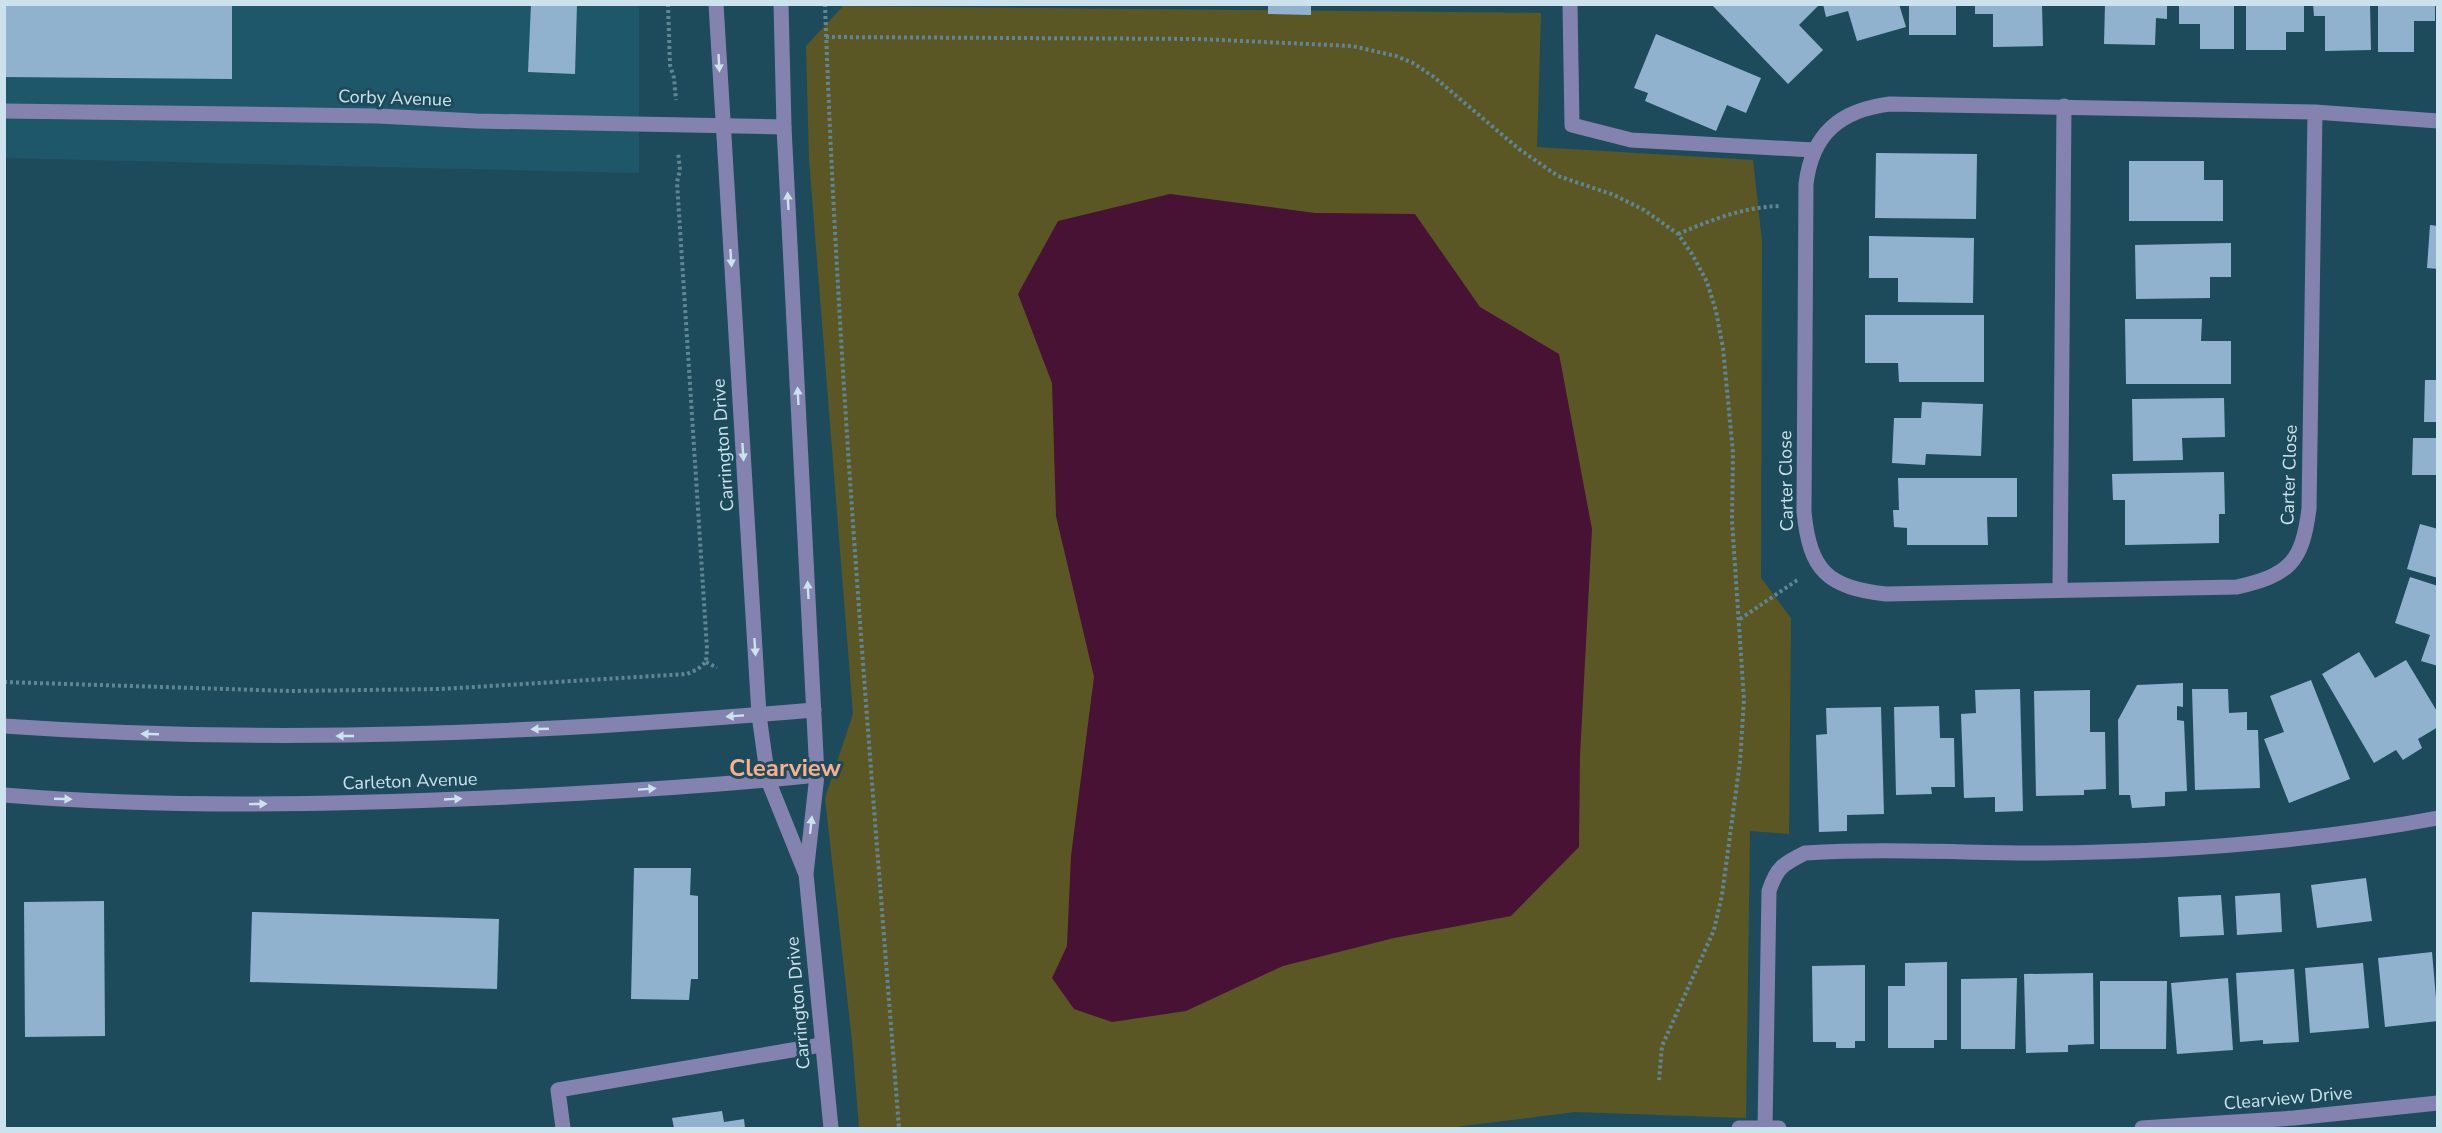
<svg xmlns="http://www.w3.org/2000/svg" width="2442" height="1133" viewBox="0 0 2442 1133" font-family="'Nunito Sans',sans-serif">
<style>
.built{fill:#1f576a}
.park{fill:#5a5724}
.water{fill:#471234}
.building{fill:#90b2cf}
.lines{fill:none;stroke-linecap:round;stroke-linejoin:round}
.path{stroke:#618693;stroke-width:4;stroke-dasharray:3 3;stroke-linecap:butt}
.minor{stroke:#8483b0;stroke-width:15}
.oneway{fill:#cce3ed}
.labels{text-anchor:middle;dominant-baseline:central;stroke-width:6;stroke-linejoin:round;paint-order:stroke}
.street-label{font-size:18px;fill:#cce3ed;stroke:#1e4b5b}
.district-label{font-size:24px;font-weight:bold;fill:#fbb08d;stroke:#1e4b5b}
</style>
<rect width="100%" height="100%" fill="#1e4b5b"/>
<!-- built -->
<polygon class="built" points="5,5 639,5 639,173 5,158"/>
<!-- park -->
<polygon class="park" points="843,6 1541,13 1537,147 1753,160 1762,241 1761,578 1791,618 1789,834 1750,831 1746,1118 1575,1112 1447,1128 859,1128 852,1041 825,798 853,714 809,159 806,46"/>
<!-- water -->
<polygon class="water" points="1170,194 1315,213 1415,214 1480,307 1559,354 1592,529 1580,756 1579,847 1511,916 1394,938 1283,966 1186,1011 1112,1022 1074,1009 1052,978 1067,946 1071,856 1094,677 1056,516 1052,383 1018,294 1058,221"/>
<!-- building -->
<g class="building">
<polygon points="4,4 232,4 232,79 4,77"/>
<polygon points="531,4 577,4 575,74 528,72"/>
<polygon points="1268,4 1311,4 1311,15 1268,14"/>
<polygon points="1711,4 1816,4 1818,6 1799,25 1823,50 1788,84"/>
<polygon points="1823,4 1899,4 1906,27 1857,41 1848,11 1826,17"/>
<rect x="1909" y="4" width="47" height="31"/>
<polygon points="1975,4 2042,4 2043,46 1993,47 1993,14 1975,14"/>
<polygon points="2105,4 2167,4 2167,19 2156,18 2155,45 2104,44"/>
<polygon points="2179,4 2234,4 2234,49 2200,49 2200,24 2179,24"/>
<polygon points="2246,4 2304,4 2304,32 2286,32 2286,50 2246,50"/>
<polygon points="2313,4 2370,4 2371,50 2325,51 2325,16 2314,16"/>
<polygon points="2378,4 2435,4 2435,21 2414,21 2414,52 2378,52"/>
<polygon points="1656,34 1761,78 1746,113 1727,105 1716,131 1645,101 1648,93 1634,88"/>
<polygon points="1876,153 1977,154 1976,219 1875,218"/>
<polygon points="2129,161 2204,161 2204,180 2223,180 2223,221 2129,221"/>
<polygon points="2430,225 2438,226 2438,269 2427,268"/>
<polygon points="1869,236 1974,238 1973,303 1898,302 1898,278 1869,278"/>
<polygon points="2231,243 2231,277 2210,277 2210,298 2136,299 2135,245"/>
<polygon points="1865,315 1984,315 1984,382 1899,382 1898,363 1865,363"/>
<polygon points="2125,319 2202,319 2201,341 2231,341 2231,384 2126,384"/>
<polygon points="2425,380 2438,380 2438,422 2424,422"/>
<polygon points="2224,398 2225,437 2182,438 2183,460 2133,461 2132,399"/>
<polygon points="1922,402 1983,404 1981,456 1926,454 1925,465 1892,463 1894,418 1921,418"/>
<polygon points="2413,438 2438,438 2438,475 2412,475"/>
<polygon points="2224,472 2225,514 2219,514 2219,543 2125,545 2125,500 2113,500 2112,474"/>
<polygon points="1898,478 2017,478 2017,517 1987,517 1988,545 1907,545 1907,528 1894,527 1893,510 1899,510"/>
<polygon points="2420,524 2438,529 2438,578 2407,569"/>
<polygon points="2410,577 2438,586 2438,666 2421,661 2430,635 2395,623"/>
<polygon points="2359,652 2375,678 2406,660 2438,713 2438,727 2418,739 2422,748 2403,760 2396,750 2374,763 2322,674"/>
<polygon points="2311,680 2350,779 2289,803 2264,739 2284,732 2270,696"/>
<polygon points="2183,683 2183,707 2177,706 2177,720 2184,721 2187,791 2165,792 2165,806 2132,808 2130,795 2119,795 2118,720 2137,685"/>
<polygon points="2020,689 2023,811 1995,812 1995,797 1964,798 1961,714 1976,713 1975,690"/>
<polygon points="2192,689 2228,689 2229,713 2247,712 2247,730 2258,730 2260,788 2195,790"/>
<polygon points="2090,690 2090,732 2105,732 2106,789 2084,790 2084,795 2036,796 2034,691"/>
<polygon points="1939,706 1940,738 1954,738 1955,787 1931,787 1932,794 1896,795 1894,707"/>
<polygon points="1881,707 1884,814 1847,815 1847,831 1819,832 1816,735 1827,734 1826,708"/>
<polygon points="634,868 691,868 690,895 698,896 698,979 691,979 689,1000 631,999"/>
<polygon points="2366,878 2372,921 2317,928 2311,885"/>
<polygon points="2280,893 2282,932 2237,935 2235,896"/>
<polygon points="2221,895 2224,935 2180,937 2178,897"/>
<polygon points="104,901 105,1036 25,1037 24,902"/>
<polygon points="252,912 499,919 497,989 250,982"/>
<polygon points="2432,952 2438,1021 2385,1027 2378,958"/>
<polygon points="1947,962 1947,1040 1934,1040 1934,1048 1888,1048 1888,986 1905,986 1905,963"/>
<polygon points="2363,963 2369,1028 2310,1033 2305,968"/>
<polygon points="1865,965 1865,1041 1855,1041 1855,1048 1836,1048 1836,1042 1813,1042 1812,966"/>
<polygon points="2294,969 2299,1042 2263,1044 2263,1040 2240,1042 2236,973"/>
<polygon points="2093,973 2094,1044 2068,1045 2068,1052 2026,1053 2024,974"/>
<polygon points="2017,978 2015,1049 1961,1049 1961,979"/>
<polygon points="2228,978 2233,1050 2177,1054 2171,983"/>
<polygon points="2100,981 2167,981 2166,1049 2100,1049"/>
<polygon points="722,1111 724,1122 744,1119 745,1128 674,1128 672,1118"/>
</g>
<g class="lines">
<!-- path -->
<g class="path">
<polyline points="668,4 670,65 674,78 676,100"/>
<path d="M825,4C838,380 870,754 899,1128"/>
<polyline points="826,37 1198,39 1352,46 1396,56 1413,63 1434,77 1519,149 1558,176 1614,195 1644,210 1678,234 1692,254 1707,282 1716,311 1723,348 1733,453 1732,521 1744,700 1740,761 1722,895 1714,930 1662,1046 1659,1080"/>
<path d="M1678,234C1711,220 1743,207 1780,206"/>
<polyline points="1740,619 1799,579"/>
<polyline points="706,662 717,668"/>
<polyline points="4,682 290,691 441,689 687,674 698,669 706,662 707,649 677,182 680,170 678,152"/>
</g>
<!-- minor -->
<g class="minor">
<polyline points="716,4 759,715 768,780 805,872"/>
<polyline points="781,4 784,127 817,775 806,874 831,1128"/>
<polyline points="1570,4 1572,125 1631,140 1813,150"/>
<polyline points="4,111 378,116 476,121 784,127"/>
<path d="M2315,112L2309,509C2302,563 2289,575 2237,587L1886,594C1827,587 1810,571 1804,512L1806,184C1812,134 1840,110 1890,104L2315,112L2438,121"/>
<polyline points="2060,590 2064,106"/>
<path d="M4,726C274,745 545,733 814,710"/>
<path d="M4,795C164,808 326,805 486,798C596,793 707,787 817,775"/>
<polyline points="563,1128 558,1090 821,1045"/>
<polyline points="1739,1128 1779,1128"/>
<path d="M1765,1128L1769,891C1777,867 1783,864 1805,853C1885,848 1965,853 2045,853C2176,852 2309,842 2438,818"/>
<polyline points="2142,1128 2294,1118 2438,1103"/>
</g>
</g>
<!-- one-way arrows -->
<defs><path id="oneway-solid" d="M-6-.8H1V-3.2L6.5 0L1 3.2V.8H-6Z" transform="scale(1.5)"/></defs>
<g class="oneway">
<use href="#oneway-solid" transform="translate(719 63) rotate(87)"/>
<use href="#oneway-solid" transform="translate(788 201) rotate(-93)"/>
<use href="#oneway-solid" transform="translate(731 258) rotate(86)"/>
<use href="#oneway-solid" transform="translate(798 396) rotate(-93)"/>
<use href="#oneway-solid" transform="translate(743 452) rotate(86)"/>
<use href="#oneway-solid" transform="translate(808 590) rotate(-93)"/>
<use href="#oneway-solid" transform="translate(755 647) rotate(86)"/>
<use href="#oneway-solid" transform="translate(735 716) rotate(176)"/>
<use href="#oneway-solid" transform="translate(540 729) rotate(178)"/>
<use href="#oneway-solid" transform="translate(150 734) rotate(-178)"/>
<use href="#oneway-solid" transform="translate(345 736) rotate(180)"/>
<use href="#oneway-solid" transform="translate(647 789) rotate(-4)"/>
<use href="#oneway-solid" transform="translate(63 799) rotate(2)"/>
<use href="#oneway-solid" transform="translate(453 799) rotate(-3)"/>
<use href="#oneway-solid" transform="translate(258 804) rotate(-1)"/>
<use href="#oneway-solid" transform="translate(811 825) rotate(-84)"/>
</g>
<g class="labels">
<!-- street labels -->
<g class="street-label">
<text transform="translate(395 98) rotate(2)">Corby Avenue</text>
<text transform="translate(723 445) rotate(-94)">Carrington Drive</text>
<text transform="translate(2289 475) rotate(-88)">Carter Close</text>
<text transform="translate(1786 481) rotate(-91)">Carter Close</text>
<text transform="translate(410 781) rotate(-2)">Carleton Avenue</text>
<text transform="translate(798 1003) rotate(-95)">Carrington Drive</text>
<text transform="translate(2288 1098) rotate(-5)">Clearview Drive</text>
</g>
<!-- district labels -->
<g class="district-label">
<text x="785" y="768">Clearview</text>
</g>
</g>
<!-- border -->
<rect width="2442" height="1133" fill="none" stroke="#cce3ed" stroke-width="12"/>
</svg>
